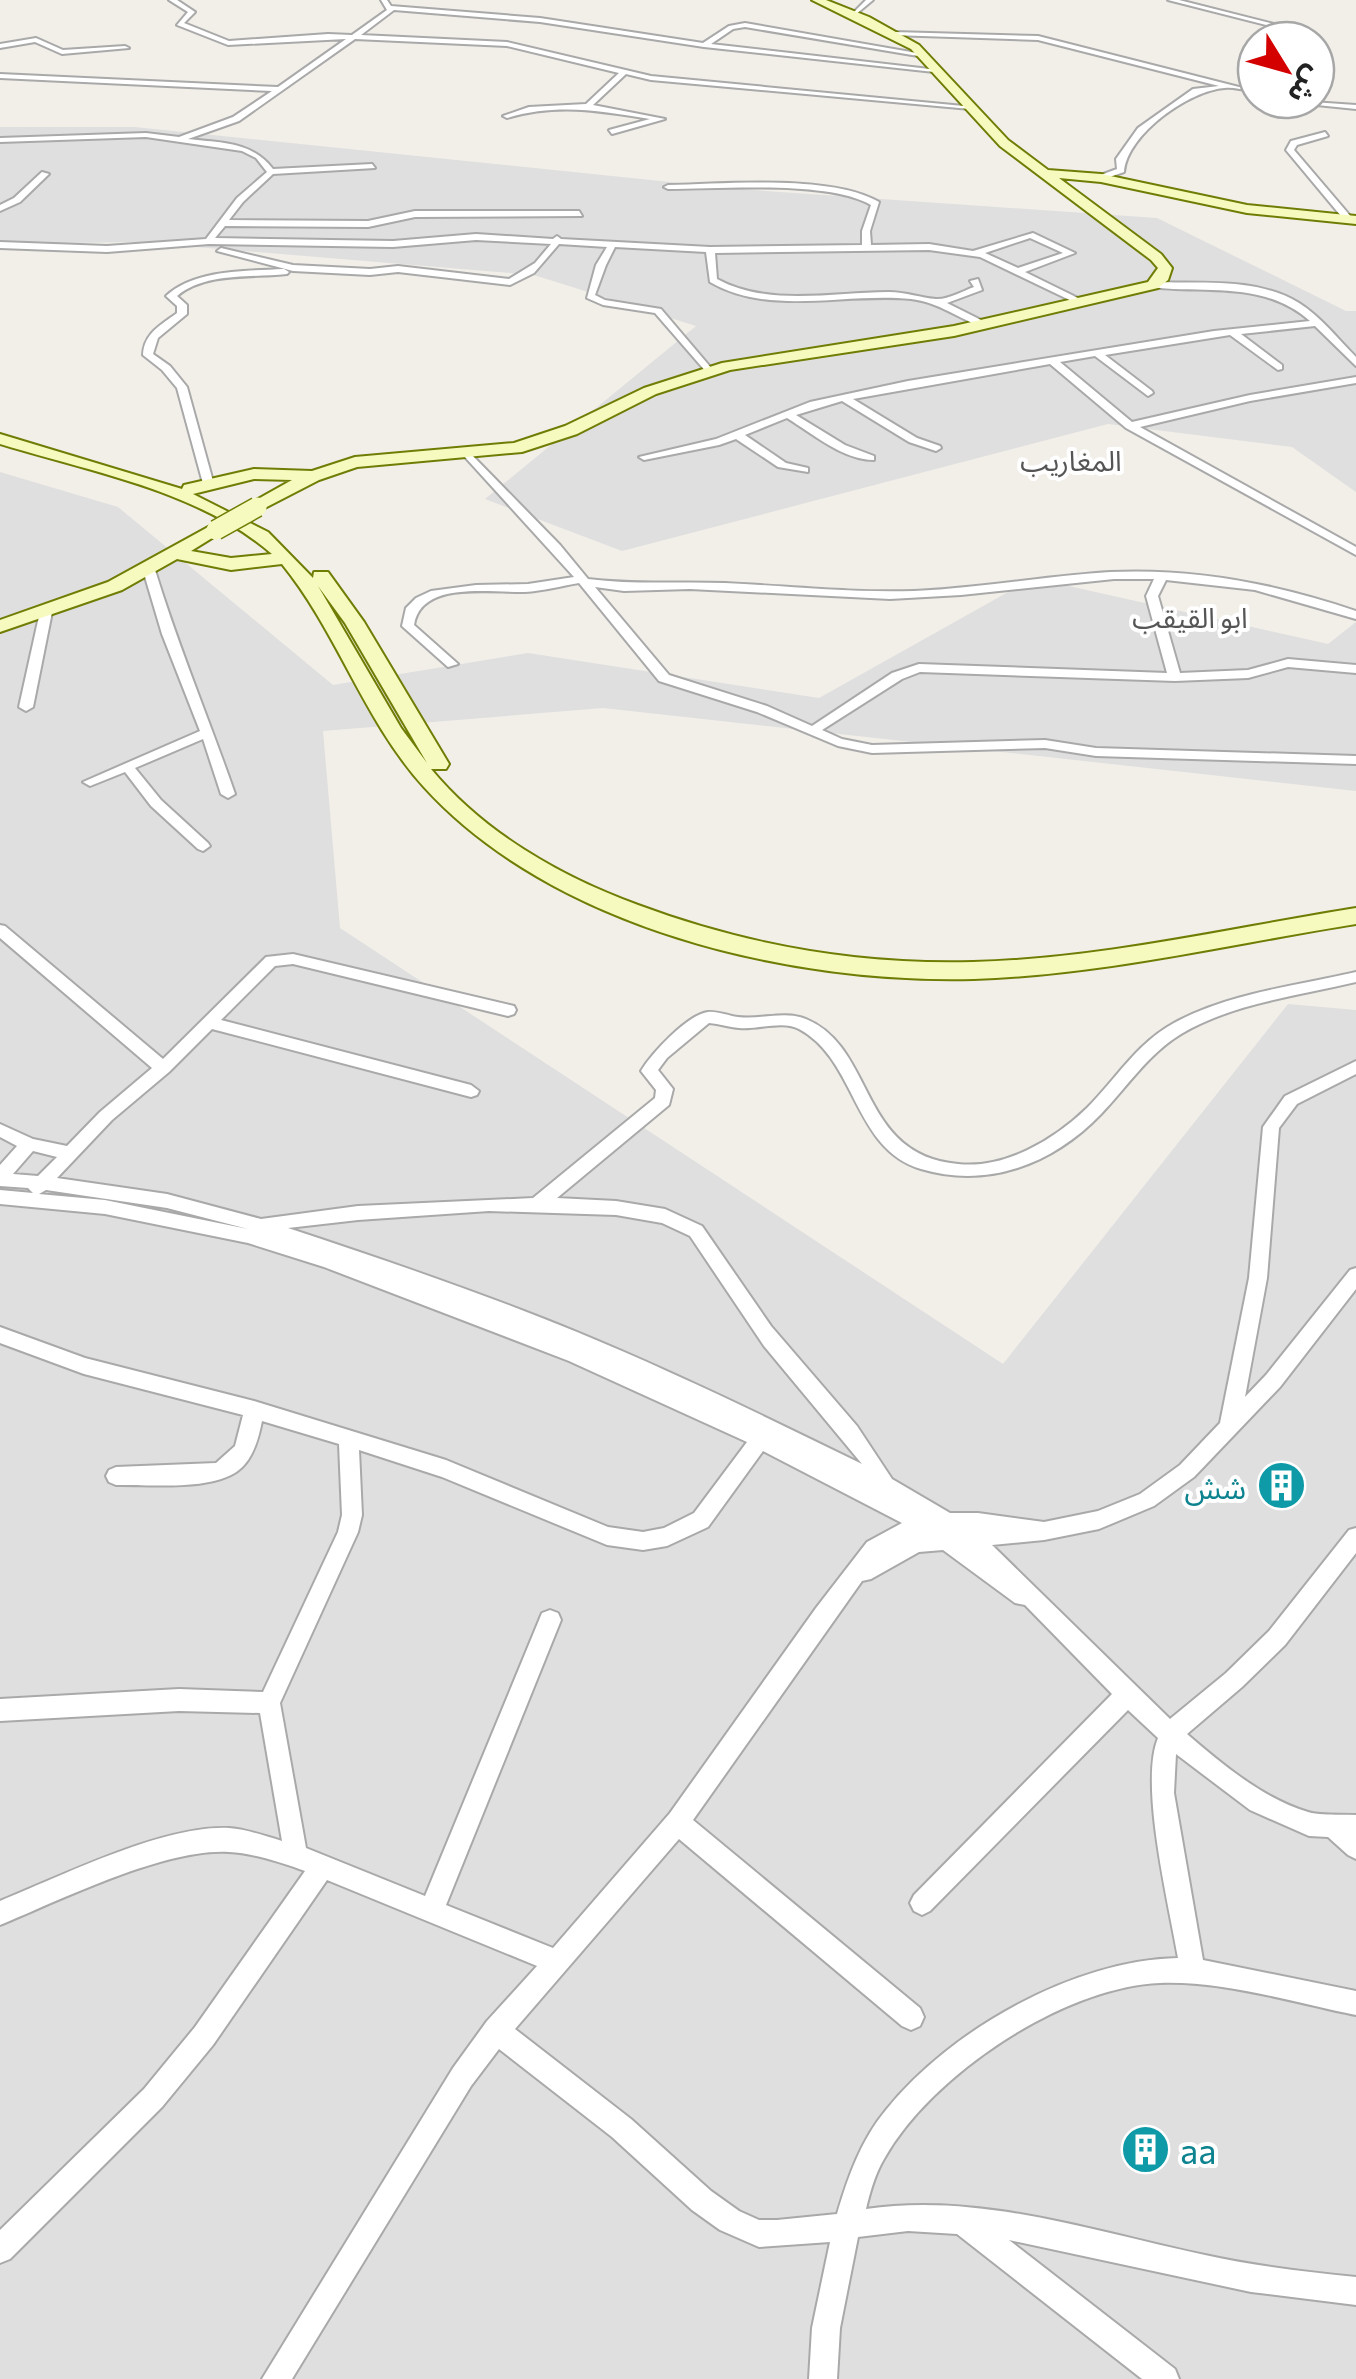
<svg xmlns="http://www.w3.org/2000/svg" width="1356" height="2379" viewBox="0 0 1356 2379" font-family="Commissioner,'Noto Sans Arabic',sans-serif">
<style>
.residential{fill:#e0dfdf}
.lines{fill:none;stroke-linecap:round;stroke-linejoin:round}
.street-casing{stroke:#a9a9a9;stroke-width:4}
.secondary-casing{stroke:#707d05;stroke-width:4}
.street{fill:#fff;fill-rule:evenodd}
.secondary{fill:#f7fabf;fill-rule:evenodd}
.secondary-bridge-casing{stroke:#707d05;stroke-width:22;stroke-linecap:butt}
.secondary-bridge{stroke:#f7fabf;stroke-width:19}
.labels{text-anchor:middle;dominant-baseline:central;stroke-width:8;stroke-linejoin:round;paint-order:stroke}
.far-neighbourhood-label{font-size:28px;fill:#555;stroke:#fff}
.culture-label{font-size:30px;fill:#0d838f;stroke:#fff;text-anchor:end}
.near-culture-label{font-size:35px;fill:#0d838f;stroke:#fff;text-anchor:start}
</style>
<rect width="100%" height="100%" fill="#f2efe9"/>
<!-- residential -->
<g class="residential">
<polygon points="0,127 135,127 738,189 1157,218 1346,311 1356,311 1356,492 1292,447 1108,424 622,551 485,499 696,326 534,275 136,242 0,244"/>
<polygon points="0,472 118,507 333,685 528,653 819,698 1033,578 1328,644 1356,622 1356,791 603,708 323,731 340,928 1003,1364 1288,1004 1356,1010 1356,2379 0,2379"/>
</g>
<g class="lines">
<defs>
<g id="street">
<path d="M169,0H177L195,12L184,23L229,41L328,34L352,35L387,10L381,0H387L391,6L540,18L703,43L729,26L745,23L928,55L924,57L745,27L733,29L711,44L938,70L934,72L704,47L540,22L394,10L361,35L507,42L651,76L974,107L970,109L651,80L626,74L593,105L665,119L612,134L609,130L650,119C600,111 558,103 507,118L503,116L529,107L586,104L619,73L507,46L355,39L239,121L188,139C222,143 251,141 273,169L372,164L375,168L273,174L243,202L229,220L368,221L415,211H579L582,216L415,217L368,227L225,226L215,238L393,241L476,234L553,239L557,236L561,239L710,247L862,245V231L871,205C829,180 719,189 668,189L664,187L668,185C724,184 832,174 879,202L870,231L871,245L929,244L973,251L1033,233L1075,253L1025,272L1086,302L1078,304L980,257L929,250L715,253L717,279C768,307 834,292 889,292C906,292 921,298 936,299C947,300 963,291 974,287L970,281L978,279L982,290L947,303L987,323L989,325L984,328C960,319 938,302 911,299C845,292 770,317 710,282L706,252L615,247L606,265L595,295L605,300L661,309L712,369V373L708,374L655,313L603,305L587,298L596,265L607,247L559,244L534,273L510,285L398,272L370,275L293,271L217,251L221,248L293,265L370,269L398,266L509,279L535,263L551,244L476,240L393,247L209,244L107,252L0,248V242L107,246L206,239L237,198L267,172L256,158L242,151L146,137L0,142V138L146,133L179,137L233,117L272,91L0,78V74L278,87L346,39L228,45L177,25L188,12ZM1030,238L1063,253L1018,268L985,253Z"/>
<polygon points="866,0 873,0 855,15 851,15"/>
<polygon points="1168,0 1179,0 1290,28 1306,34 1306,40 1300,40 1300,36 1286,30"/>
<path d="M894,32L1038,36L1239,87L1256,86V90C1245,91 1234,87 1225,88C1190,90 1127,134 1124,172L1101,180L1098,176L1117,169L1116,159L1138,128L1193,89L1219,86L1038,40L892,35Z"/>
<polygon points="36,38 63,50 125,46 129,48 62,54 35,42 0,48 0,44"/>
<polygon points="1283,100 1356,105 1356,109 1287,102"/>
<polygon points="1325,132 1328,136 1297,145 1294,150 1352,218 1352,222 1346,222 1286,150 1291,141"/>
<polygon points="42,172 49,174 20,202 0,211 0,205 14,198"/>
<path d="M284,269L289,272L287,274C252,278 206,272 177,296L187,305V314L158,338L153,354L170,366L187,387L214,485L204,487L177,388L162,370L143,355C144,333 161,325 177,313V306L166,296C195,269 247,271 284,269Z"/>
<path d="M1153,282C1201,284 1257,277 1299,303C1321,317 1338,339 1356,357V366L1315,326L1241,334L1282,365V369L1278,370L1230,335L1105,355L1152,391L1153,393L1148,396L1095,356L1060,362L1132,422L1250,395L1356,377V383L1250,401L1140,427L1356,547V555L1126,428L1050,364L853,399L917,438L940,446L941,448L936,451L909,442L842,401L796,415L845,445L874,456V460C843,460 813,434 787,418L745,435L786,463L808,468V472L778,467L736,439L719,445L644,460L639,457L716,439L810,402L908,381L1214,331L1310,321C1263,280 1206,294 1150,287V283Z"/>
<path d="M468,451L560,545L588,579C634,585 679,581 725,583C788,586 851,593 914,591C980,588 1045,576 1110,572C1194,568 1277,584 1356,611V619L1255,590L1166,580L1158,596L1180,673L1248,670L1288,659L1356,665V673L1288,667L1248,678L1175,681L920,672L902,679L822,730L842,739L872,745L1045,740L1096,748L1356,756V764L1096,756L1045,748L872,753L838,746L757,712L659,681L579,583C561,586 543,591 525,592C491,593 421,580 414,625L458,664L448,667L402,626L406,608L416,598L431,591L476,585L528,584L574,577L464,456V452ZM1114,579H1154L1146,596L1167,673L919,664L892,673L812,726L767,706L669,675L595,587L624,591L690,589L890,599L961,595Z"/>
<path d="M149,566L155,570C178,646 209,719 235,794L228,798L221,794L203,739L135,768L161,800L208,843L210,846L203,851L198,849L151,806L125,772L90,786L83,782L200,731L162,634L143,570Z"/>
<polygon points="46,608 52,612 33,707 26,711 19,707 40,612"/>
<path d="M0,925L5,926L163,1059L266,957L293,954L514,1006L516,1010L514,1014L508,1016L293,964L275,966L221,1020L471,1085L479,1091L477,1095L471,1097L212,1029L169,1072L112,1120L57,1178L167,1194L261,1219L358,1206L533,1198L655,1098L656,1090L641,1071C651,1054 688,1014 708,1012C718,1011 728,1016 738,1017C761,1020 784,1010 806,1019C876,1048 858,1155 958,1164C1005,1169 1054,1140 1087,1108C1116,1079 1137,1043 1174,1023C1228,993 1296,986 1356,972V982C1298,996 1233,1003 1181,1034C1148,1054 1127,1087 1101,1114C1053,1164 988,1189 921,1169C853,1149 857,1060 799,1029C782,1020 758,1030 739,1028C729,1027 719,1024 709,1023L667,1058L658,1070L673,1089L669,1105L557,1198L616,1201L665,1209L702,1226L771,1326L857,1426L892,1479L950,1513H978L1044,1522L1098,1511L1140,1494L1180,1465L1220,1423L1249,1278L1263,1127L1285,1096L1356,1061V1074L1297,1104L1279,1128L1267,1278L1245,1397L1266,1375L1350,1270L1356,1268V1289L1280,1387L1194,1477L1154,1506L1099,1529L1044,1540L992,1545L1170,1719L1226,1673L1269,1631L1349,1530L1356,1528V1553L1285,1645L1242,1687L1187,1734C1222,1764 1262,1798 1308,1812C1322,1816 1341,1814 1356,1815V1859L1348,1855L1328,1837L1309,1836L1250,1810L1176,1754L1174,1793L1203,1960L1356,1991V2015C1291,2002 1226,1981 1160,1983C1063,1987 931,2075 884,2159C875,2174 870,2192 866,2209C979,2192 1095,2232 1205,2255C1255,2266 1305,2272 1356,2277V2305L1251,2292L1009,2240L1175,2369L1179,2379H1142L957,2234L908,2231L858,2237L840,2328L837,2379H809L812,2328L830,2242L759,2247L720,2230L692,2210L612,2137L499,2049L471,2086L292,2379H262L453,2068L487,2021L537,1966L327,1880L213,2045L162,2107L10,2259L0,2263V2230L144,2089L195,2027L305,1871C283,1863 253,1853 229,1852C165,1848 61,1900 0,1925V1901C62,1876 163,1825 229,1828C246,1829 265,1836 282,1841L260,1713L179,1711L0,1721V1699L179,1689L263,1692L338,1532L342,1515L339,1444L262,1421C259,1436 255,1452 245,1464C222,1493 150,1484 116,1485L109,1482L106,1476L109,1470L116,1467L216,1463L235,1446L243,1415L84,1374L0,1343V1327L85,1358L254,1401L446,1460L608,1527L643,1532L664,1528L694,1513L747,1442L569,1361L324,1267L248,1243L105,1214L0,1204V1190L33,1193L28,1188L0,1186V1165L17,1146L0,1137V1124L33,1139L67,1146L100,1112L152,1068L0,938ZM33,1151L57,1157L38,1176L13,1174ZM46,1190L167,1208L248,1229L105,1200L39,1194ZM489,1211L616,1215L662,1223L690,1236L764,1346L862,1464C768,1418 674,1372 577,1332C482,1293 385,1260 288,1228L358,1220ZM359,1450L442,1477L607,1545L643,1550L667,1546L708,1527L763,1451L902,1523L867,1542L816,1608L670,1813L553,1948L446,1905L561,1620L558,1613L550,1610L542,1613L425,1896L306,1848L280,1703L358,1532L362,1515ZM943,1550L1015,1603L1025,1605L1112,1694L914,1895L910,1903L914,1911L922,1915L930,1911L1128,1710L1158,1738C1139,1784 1169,1905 1178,1958C1074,1960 950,2030 886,2110C861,2140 848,2177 837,2214L777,2220H759L739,2211L711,2191L631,2119L515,2029L679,1839L902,2026L911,2030L920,2026L924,2017L920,2008L693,1820L862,1581L871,1579L919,1552Z"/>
</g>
<path id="secondary" d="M812,0H826L869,17L919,45L1008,140L1048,170L1101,174L1247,205L1356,216V224L1247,213L1101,182L1059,178L1161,254L1172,268L1168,280L1158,288L954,336L730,370L656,394L577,434L522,452L357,467L319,480L257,512L251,511V503L292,480L254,479L193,494L268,532L313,578L314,572H328L364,622L449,764L446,769H431C484,833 561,877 638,905C745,945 859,965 973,962C1101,959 1230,928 1356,908V924C1230,944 1102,975 974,979C790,984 552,928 424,787C364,721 338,633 282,564L231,570L177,559L122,590L0,632V620L108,582L210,526H222L225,530L191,551L231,558L272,554C198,490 91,472 0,444V434L182,489L184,485L254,469L312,471L355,457L514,443L565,426L644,388L722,363L954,326L1148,282L1158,268L1151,260L1000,146L911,49ZM318,586L345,623L427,763L401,728Z"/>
</defs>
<!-- street casing -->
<use href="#street" class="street-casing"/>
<!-- secondary casing -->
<use href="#secondary" class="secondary-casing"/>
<!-- street -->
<use href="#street" class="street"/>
<!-- secondary -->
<use href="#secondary" class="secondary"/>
<defs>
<polyline id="secondary-bridge" points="216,530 257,507"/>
</defs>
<!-- secondary-bridge casing -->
<use href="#secondary-bridge" class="secondary-bridge-casing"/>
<!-- secondary-bridge -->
<use href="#secondary-bridge" class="secondary-bridge"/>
</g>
<!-- icons -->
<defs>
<symbol id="building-disc" viewBox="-11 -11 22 22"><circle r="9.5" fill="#0f9aa8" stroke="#fff"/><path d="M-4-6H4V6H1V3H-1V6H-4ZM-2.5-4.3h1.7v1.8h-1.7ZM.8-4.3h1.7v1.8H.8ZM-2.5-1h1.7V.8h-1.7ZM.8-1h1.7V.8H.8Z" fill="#fff"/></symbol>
</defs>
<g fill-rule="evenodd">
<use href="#building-disc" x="1254" y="1458" width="55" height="55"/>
<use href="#building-disc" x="1118" y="2122" width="55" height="55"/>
</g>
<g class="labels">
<!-- far-neighbourhood labels -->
<g class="far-neighbourhood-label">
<text x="1071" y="460">المغاريب</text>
<text x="1190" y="617">ابو القيقب</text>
</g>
<!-- culture labels -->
<g class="culture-label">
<text x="1246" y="1486">شش</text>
</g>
<!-- near-culture labels -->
<g class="near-culture-label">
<text x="1180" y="2149">aa</text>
</g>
</g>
<!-- north arrow -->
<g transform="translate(1286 70) rotate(127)"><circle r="48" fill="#ffffff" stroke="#a7a7a7" stroke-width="2.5"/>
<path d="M0-8L18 38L0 25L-18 38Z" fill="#d40000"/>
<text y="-15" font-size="28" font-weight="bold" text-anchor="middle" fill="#222222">ش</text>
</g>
</svg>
